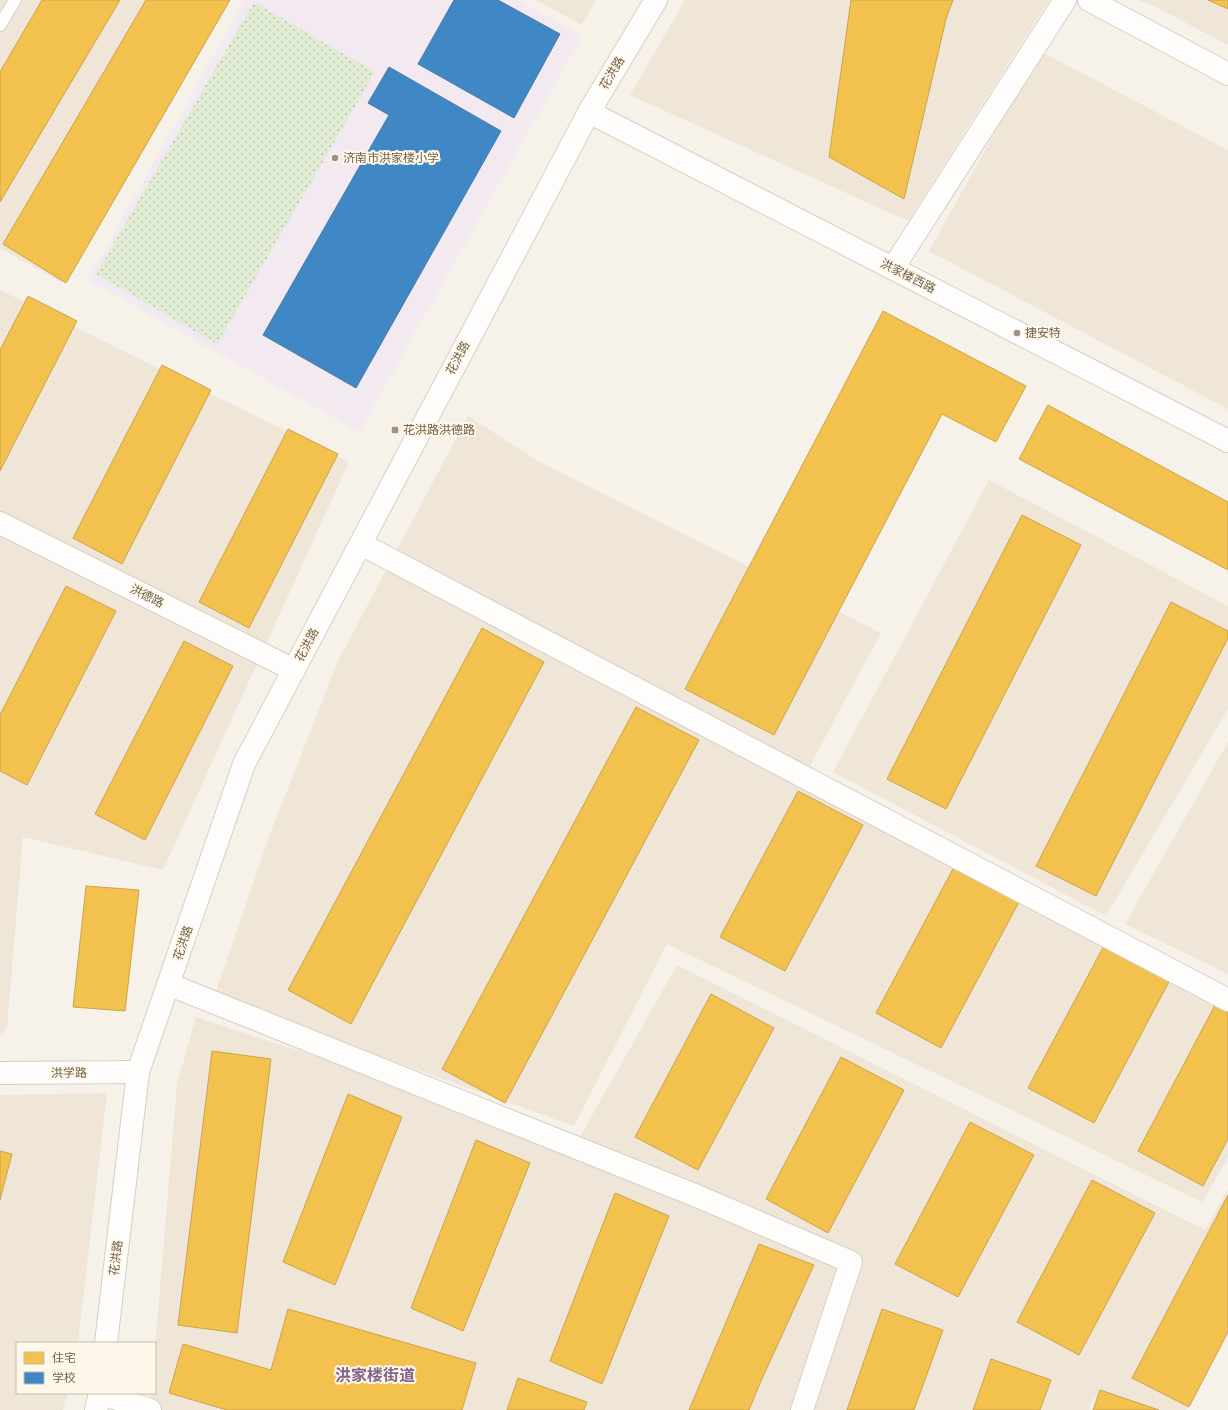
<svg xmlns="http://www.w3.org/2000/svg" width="1228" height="1410" viewBox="0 0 1228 1410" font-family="'Work Sans','Noto Sans SC',sans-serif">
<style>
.residential{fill:#efe6d7}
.education{fill:#f3e9f1}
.park{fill:url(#park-dots)}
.homes{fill:#f2c14e;stroke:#cca34d}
.schools{fill:#3f88c5;stroke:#4e7ba0}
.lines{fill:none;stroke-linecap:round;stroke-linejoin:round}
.lane-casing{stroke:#d5cfc8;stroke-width:14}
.street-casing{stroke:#d5cfc8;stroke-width:24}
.secondary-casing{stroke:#d6cfc7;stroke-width:24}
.lane{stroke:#fefdfc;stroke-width:12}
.street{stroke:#fefdfc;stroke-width:22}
.secondary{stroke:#fefdfc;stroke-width:22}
.poi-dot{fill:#a09182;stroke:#fef8ea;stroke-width:1.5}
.labels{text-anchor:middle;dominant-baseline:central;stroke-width:4;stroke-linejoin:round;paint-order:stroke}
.street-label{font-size:12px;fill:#725d4b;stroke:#fef8ea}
.poi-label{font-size:12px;fill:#725d4b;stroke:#fef8ea;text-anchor:start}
.district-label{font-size:16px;font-weight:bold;fill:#84638e;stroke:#fef8ea}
</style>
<defs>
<pattern id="park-dots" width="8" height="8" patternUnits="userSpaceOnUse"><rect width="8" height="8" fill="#e1ecd4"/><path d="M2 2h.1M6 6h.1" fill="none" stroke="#bbc2ae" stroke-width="1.8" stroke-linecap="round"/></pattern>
</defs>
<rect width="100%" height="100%" fill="#f6f2e9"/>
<!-- residential -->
<g class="residential">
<polygon points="0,0 226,0 61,282 0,248"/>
<polygon points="536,0 596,0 582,25"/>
<polygon points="685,0 1049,0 908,221 630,95"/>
<polygon points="1139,0 1228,0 1228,45 1156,7"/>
<polygon points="1040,51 1228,150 1228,409 929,251"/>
<polygon points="0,290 349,462 163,870 23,837 7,1028 0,1035"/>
<polygon points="468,416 538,461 881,633 805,775 1228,1010 1228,1157 1202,1202 667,944 574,1126 214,997 270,834 338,661"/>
<polygon points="989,480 1228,606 1228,709 1106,916 833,772"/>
<polygon points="1228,742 1228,974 1125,924"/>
<polygon points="677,965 1205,1230 1228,1189 1228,1329 1186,1410 1133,1410 1094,1397 1089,1410 150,1410 151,1393 155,1393 155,1348 177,1084 196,1017 577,1142"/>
<polygon points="107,1093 78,1343 17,1343 17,1393 67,1393 63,1410 0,1410 0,1095"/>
</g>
<!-- education -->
<polygon class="education" points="245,0 519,0 582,36 359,432 88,280"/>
<!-- park -->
<polygon class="park" points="254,2 375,72 217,344 96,274"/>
<!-- homes -->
<g class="homes">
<polygon points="42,0 120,0 0,202 0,72"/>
<polygon points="146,0 230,0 66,283 3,244"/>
<polygon points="851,0 953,0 946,19 904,199 829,157"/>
<polygon points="1208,0 1228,0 1228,9"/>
<polygon points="28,296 77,321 0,471 0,350"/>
<polygon points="883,311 1026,386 996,442 942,414 774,735 685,689"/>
<polygon points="162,365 211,390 122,564 73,538"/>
<polygon points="1048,405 1228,502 1228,570 1019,459"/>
<polygon points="288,429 338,454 249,628 199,602"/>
<polygon points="1022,515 1081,545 946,809 887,779"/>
<polygon points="66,586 116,611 27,785 0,771 0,715"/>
<polygon points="1171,602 1228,631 1228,638 1096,896 1036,866"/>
<polygon points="482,628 544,662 351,1024 288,990"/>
<polygon points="184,641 233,666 145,840 95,814"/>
<polygon points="636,707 699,740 505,1103 442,1069"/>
<polygon points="798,791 863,825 785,971 720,937"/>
<polygon points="954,867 1019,902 941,1048 876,1013"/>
<polygon points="86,886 139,890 125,1011 73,1007"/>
<polygon points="1106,942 1172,976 1094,1123 1028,1088"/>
<polygon points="711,994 774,1028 698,1170 635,1137"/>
<polygon points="1215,1005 1228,1012 1228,1139 1203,1186 1138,1151"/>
<polygon points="212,1051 271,1059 237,1333 178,1325"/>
<polygon points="841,1057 904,1090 828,1233 766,1199"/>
<polygon points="348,1094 402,1117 335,1285 283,1262"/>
<polygon points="970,1122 1034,1155 958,1297 895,1264"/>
<polygon points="476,1140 530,1163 463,1331 411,1308"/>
<polygon points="0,1151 12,1154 0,1200"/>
<polygon points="1092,1180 1155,1213 1079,1355 1017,1322"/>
<polygon points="615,1193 669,1216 602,1384 550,1361"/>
<polygon points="1228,1195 1228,1332 1189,1407 1132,1378"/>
<polygon points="759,1244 814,1265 761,1381 749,1410 689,1410"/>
<polygon points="288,1309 476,1363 462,1410 227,1410 169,1393 183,1344 271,1370"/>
<polygon points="882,1309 943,1330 914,1410 847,1410"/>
<polygon points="991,1359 1051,1380 1040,1410 973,1410"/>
<polygon points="518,1378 587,1402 584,1410 507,1410"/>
<polygon points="1100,1390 1159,1410 1093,1410"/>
</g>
<!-- schools -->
<g class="schools">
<polygon points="454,0 498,0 560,34 514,118 418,64"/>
<polygon points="389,67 501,131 356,388 263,335 389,115 368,103"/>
</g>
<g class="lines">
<defs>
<polyline id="lane" points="0,25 15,0"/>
<g id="street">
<polyline points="1089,0 1228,74"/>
<polyline points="589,112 1228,441"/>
<polyline points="893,268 1065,0"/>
<polyline points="0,523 294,670"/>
<polyline points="361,544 1228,1000"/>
<polyline points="168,984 697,1196 851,1262 802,1410"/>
<polyline points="0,1073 138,1072"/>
<polyline points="100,1393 150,1410"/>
</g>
<g id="secondary">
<polyline points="106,1343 138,1072 244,764 589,112 656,0"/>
<polyline points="96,1410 100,1393"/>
</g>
</defs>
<!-- lane casing -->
<use href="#lane" class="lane-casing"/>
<!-- street casing -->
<use href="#street" class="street-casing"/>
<!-- secondary casing -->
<use href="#secondary" class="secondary-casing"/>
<!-- lane -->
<use href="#lane" class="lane"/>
<!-- street -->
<use href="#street" class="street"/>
<!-- secondary -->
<use href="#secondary" class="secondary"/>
</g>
<!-- markers -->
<g class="poi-dot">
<circle cx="335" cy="158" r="4"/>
<circle cx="1017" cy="333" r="4"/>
<rect x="391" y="426" width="8" height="8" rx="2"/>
</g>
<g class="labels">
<!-- street labels -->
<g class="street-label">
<text transform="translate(612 73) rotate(-59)">花洪路</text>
<text transform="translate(908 276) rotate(27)">洪家楼西路</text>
<text transform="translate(458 358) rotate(-62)">花洪路</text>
<text transform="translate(147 596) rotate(27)">洪德路</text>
<text transform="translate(307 645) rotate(-62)">花洪路</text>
<text transform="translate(183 943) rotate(-71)">花洪路</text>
<text transform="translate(69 1073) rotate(-1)">洪学路</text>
<text transform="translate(116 1258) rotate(-83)">花洪路</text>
</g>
<!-- poi labels -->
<g class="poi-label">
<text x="343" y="158">济南市洪家楼小学</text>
<text x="1025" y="333">捷安特</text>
<text x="403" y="430">花洪路洪德路</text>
</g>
<!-- district labels -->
<g class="district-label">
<text x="375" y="1375">洪家楼街道</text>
</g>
</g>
<!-- legend -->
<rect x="16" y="1342" width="140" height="52" fill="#fef8ea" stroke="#c6baaa"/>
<rect x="24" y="1352" width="20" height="12" fill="#f2c14e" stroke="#c6baaa"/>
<text x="52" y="1362" font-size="12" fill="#725d4b">住宅</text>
<rect x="24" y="1372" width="20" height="12" fill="#3f88c5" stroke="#c6baaa"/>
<text x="52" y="1382" font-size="12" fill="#725d4b">学校</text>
</svg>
